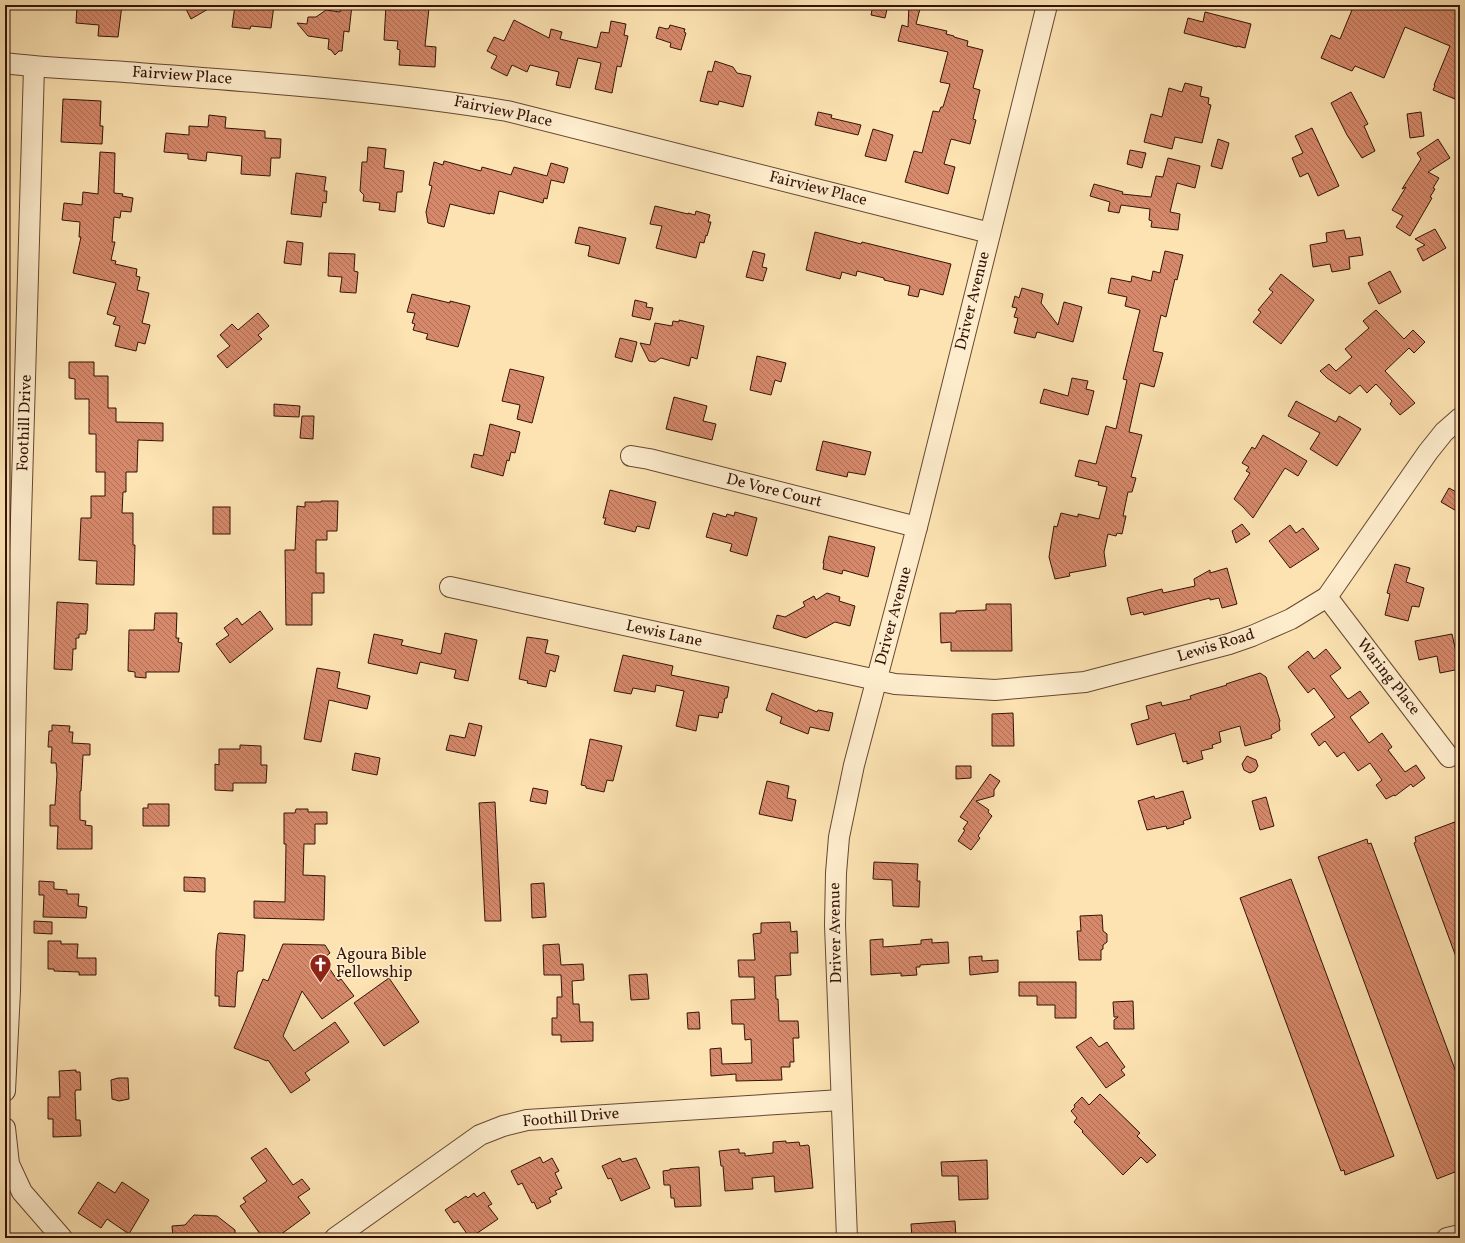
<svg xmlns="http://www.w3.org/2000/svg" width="1465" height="1243" viewBox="0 0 1465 1243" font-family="Vollkorn,serif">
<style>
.building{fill:url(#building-back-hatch);stroke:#331308}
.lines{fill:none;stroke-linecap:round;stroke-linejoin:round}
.minor-casing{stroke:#664732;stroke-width:22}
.minor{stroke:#feedcd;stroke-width:20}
.labels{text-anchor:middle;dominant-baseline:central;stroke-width:3;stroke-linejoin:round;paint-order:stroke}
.street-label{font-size:16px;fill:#331308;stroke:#feedcd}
.poi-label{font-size:16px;fill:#331308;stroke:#feedcd;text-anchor:start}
</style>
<defs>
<pattern id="building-back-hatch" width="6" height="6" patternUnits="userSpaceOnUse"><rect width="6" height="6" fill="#d6896b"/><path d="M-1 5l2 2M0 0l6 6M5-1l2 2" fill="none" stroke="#ae6f56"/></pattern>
</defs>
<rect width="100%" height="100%" fill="#fde3b2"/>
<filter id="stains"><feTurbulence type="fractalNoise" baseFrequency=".005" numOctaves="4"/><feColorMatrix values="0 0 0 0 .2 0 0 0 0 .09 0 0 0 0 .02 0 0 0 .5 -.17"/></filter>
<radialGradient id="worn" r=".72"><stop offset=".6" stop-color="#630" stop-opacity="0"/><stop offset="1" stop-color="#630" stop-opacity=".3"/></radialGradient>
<!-- building -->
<g class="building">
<polygon points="89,5 122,5 118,37 98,36 99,25 76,23 77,7 89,8"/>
<polygon points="184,5 215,5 191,19"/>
<polygon points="235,5 274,5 271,28 251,26 250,29 232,27"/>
<polygon points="341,5 352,5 349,32 344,31 342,51 339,51 335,55 331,50 328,49 329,39 308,36 297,23 307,24 308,17 316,17 326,10 340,12"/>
<polygon points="386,5 429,8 425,46 436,47 435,67 399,65 400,50 397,49 398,41 384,40"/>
<polygon points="873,5 888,5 885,18 871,15"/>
<polygon points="909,5 921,5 916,24 947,31 946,34 954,36 954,37 968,41 967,46 983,50 973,88 980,90 973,119 976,120 970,144 951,139 944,164 955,167 948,194 905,182 914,151 922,153 933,111 939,112 941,107 943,107 950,84 940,82 948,52 898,41 902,25 908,27"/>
<polygon points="1354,5 1460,5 1460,101 1433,90 1435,86 1434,85 1450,46 1405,27 1384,78 1355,66 1352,71 1321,58 1331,35 1340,39"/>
<polygon points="1205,12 1251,24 1245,48 1237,46 1237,47 1184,33 1188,18 1203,22"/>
<polygon points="514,20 549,38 551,29 562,32 560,39 597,48 601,32 609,33 611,21 626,24 624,35 628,36 621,67 617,66 612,93 595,89 601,63 578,58 570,88 556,85 559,72 530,65 527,72 512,65 507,76 491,68 497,56 487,51 494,37 504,41"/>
<polygon points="670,25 685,29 684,32 686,33 681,50 670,47 671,43 656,38 659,27 667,29 669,28"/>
<polygon points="715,61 733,67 737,73 751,76 743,107 719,101 718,105 700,101 708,71 712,72"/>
<polygon points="1185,83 1202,87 1200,96 1209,98 1208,104 1211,105 1202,143 1175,137 1172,149 1144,142 1151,114 1162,117 1169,88 1182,92"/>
<polygon points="1351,92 1368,124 1364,126 1375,151 1362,158 1347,135 1331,103"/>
<polygon points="63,99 101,101 100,126 103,126 102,144 61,142"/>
<polygon points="818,112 832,115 831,118 861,125 858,135 815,125"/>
<polygon points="1421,112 1424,136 1410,138 1407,114"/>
<polygon points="209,115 226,117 225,128 265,131 265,138 281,139 280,158 271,158 270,176 241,174 242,156 207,152 206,161 188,159 188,154 164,152 166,133 189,135 189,126 208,127"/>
<polygon points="1312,128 1339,186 1318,196 1308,173 1300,177 1292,158 1303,153 1295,136"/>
<polygon points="873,129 893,135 886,161 865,156"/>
<polygon points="1218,139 1229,143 1222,169 1211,166"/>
<polygon points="1438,139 1450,158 1428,172 1439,178 1433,188 1435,189 1430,197 1432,198 1410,236 1396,227 1403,216 1392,210 1406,187 1402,189 1421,159 1417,153"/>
<polygon points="368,147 386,149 384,168 404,171 402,192 397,192 395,212 379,210 380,203 363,201 364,195 360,191 362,162 367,162"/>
<polygon points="1130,150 1146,153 1142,168 1127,164"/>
<polygon points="100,152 115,153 114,193 123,194 122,196 133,198 131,212 121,211 120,218 114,217 112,242 115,242 111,260 116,261 115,264 137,269 136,276 140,277 137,290 149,293 142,323 150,325 145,344 138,342 136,351 115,346 120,326 113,324 116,317 107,314 116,283 73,273 81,237 79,237 80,222 62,220 64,203 82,205 83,192 98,194"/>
<polygon points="1168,158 1200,166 1195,188 1177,183 1170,212 1180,214 1178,230 1151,227 1152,221 1149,220 1150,209 1121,205 1119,213 1108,211 1110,202 1090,196 1094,184 1123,192 1122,194 1151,197 1156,176 1163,177"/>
<polygon points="444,161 481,171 482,167 511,175 514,167 547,176 551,163 568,168 564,183 551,180 547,199 544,198 543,203 499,191 494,214 490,213 490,214 450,204 444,227 428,223 426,212 432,186 429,185 434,162 443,165"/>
<polygon points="296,173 326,177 324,191 327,191 326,203 323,202 321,217 291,214"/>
<polygon points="655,206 688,214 688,213 695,215 696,211 710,215 708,222 711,222 707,236 706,235 704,243 700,242 696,258 656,248 662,226 650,224"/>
<polygon points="579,227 626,238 619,264 588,256 590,246 575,243"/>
<polygon points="1435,229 1446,248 1423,261 1417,249 1425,245 1415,239"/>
<polygon points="1344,230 1346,239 1360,237 1363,255 1349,257 1350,269 1332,272 1330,264 1313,267 1310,245 1327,242 1326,233"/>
<polygon points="815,232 861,244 862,242 951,264 943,295 920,289 918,297 908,295 910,286 884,280 884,278 857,271 856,276 842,272 840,279 806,270"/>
<polygon points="287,241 303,243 301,265 284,263"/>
<polygon points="753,251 765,254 762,267 767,268 763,281 746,277"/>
<polygon points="1165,251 1183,255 1177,280 1175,279 1166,317 1161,315 1153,351 1163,353 1154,387 1140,383 1129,432 1142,435 1131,477 1136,478 1132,492 1128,492 1123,516 1126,516 1122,534 1117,533 1116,536 1108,534 1104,552 1106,566 1069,573 1070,576 1055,579 1049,557 1054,526 1057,527 1061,513 1078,517 1078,514 1099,519 1107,487 1098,485 1099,482 1075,476 1079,460 1096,464 1106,426 1116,429 1127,380 1123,379 1140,310 1125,306 1127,297 1108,293 1111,278 1131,282 1132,276 1151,281 1153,271 1160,273"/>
<polygon points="329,253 355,254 354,271 358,272 356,293 340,292 342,277 328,276"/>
<polygon points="1390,271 1401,292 1379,304 1368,283"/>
<polygon points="1281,274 1314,300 1281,344 1253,322 1261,312 1258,310 1273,292 1269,289"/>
<polygon points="1022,288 1043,294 1041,303 1058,325 1064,302 1082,307 1073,342 1037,332 1035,338 1014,333 1018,318 1014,317 1017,308 1012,307 1015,296 1019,298"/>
<polygon points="412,294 450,303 450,301 470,306 458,347 426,339 428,334 413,330 415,324 412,323 415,313 407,312"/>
<polygon points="635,300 647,303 646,307 653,308 650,320 632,316"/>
<polygon points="1376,310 1404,339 1413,330 1425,342 1414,353 1409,348 1385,371 1415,403 1400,415 1390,404 1392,401 1376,384 1367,393 1360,385 1350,394 1327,378 1320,371 1329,364 1336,371 1352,357 1345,349 1369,328 1363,321"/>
<polygon points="258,313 269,326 258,335 262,339 227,368 217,356 230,346 220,335 232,324 238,330"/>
<polygon points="679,320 704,326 697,359 691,357 689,366 661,358 655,362 649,361 640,343 650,345 655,323 672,326 673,321 679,322"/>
<polygon points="620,338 637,342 632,362 615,357"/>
<polygon points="757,356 786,363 781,382 775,380 771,395 750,390"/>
<polygon points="69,362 94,362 94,376 108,376 108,408 116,408 116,422 163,423 163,441 138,440 137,472 126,472 126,492 123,492 122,513 133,513 133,545 135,545 134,585 96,584 97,561 79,560 81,518 91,518 91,496 105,496 105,472 96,472 96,434 89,434 89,399 75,399 75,379 69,378"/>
<polygon points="510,369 544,377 532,423 517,419 520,405 502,401"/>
<polygon points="1072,378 1088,381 1086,389 1094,391 1088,415 1040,403 1044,389 1068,396"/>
<polygon points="674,397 707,406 703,421 716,424 712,440 666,429"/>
<polygon points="1296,401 1336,422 1339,416 1361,429 1337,466 1310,449 1320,433 1288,416"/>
<polygon points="274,404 300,406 299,417 274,416"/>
<polygon points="302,416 314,416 313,439 300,438"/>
<polygon points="490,424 520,432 515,453 511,452 509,461 507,460 503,476 471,467 474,454 483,456"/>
<polygon points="1263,435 1307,461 1298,476 1285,468 1253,518 1243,507 1234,499 1250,473 1246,471 1249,467 1242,463 1252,447 1255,449"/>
<polygon points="823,441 871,452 865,475 848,472 847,477 816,470"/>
<polygon points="1449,488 1460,494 1460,513 1441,502"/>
<polygon points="610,490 656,502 649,529 637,526 635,532 604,524 606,518 603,518"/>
<polygon points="321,501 338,501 337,531 327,531 327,540 316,540 316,573 324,573 324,593 312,593 312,625 286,625 285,550 295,550 297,506 305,507 305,502 321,502"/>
<rect x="213" y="507" width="17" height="27"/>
<polygon points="735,512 757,518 747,556 730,551 732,544 706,537 713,513 726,517 727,514 734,516"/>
<polygon points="1242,524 1250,534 1236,543 1232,531"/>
<polygon points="1290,525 1296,533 1303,528 1319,549 1290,568 1269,541"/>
<polygon points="829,536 875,547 868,577 843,570 842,574 823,569 824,563 823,563"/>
<polygon points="1395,564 1410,568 1406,582 1424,588 1419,607 1412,606 1408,621 1385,615 1390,594 1387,593"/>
<polygon points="1227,568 1237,604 1222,608 1219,598 1210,600 1210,598 1144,615 1143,612 1131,615 1127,598 1162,589 1163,593 1195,586 1194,579 1210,570 1210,573"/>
<polygon points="827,593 840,597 839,601 855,606 850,626 835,622 806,638 773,628 777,615 785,617 805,606 803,602 814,596 816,600"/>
<polygon points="57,602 88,604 87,631 86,631 86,634 79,634 79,638 76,638 76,649 73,649 72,670 54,669"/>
<polygon points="986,604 1011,604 1012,651 951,651 951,642 941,643 940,613 956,613 956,611 986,610"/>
<polygon points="260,611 273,629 230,663 216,644 229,635 224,628 237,618 242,625"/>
<polygon points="155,613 177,613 176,638 179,638 178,642 182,643 179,672 146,672 146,678 135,677 135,672 128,671 129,630 154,630"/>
<polygon points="445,633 477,640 468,681 454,678 456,670 420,662 417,674 368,663 374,634 403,640 401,645 441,654"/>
<polygon points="1452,634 1457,656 1460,655 1460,669 1440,673 1437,656 1419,660 1415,641"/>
<polygon points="527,637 548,640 545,653 559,656 555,672 550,670 546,687 527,683 528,681 519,679"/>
<polygon points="1326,649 1341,668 1330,676 1346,697 1348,699 1350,698 1360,691 1369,703 1350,717 1369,743 1382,733 1392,747 1388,750 1405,772 1416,765 1425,778 1413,787 1411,784 1395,796 1394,795 1386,799 1376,785 1382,780 1370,763 1358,771 1344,752 1337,757 1325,741 1319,746 1311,734 1335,717 1314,688 1308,693 1288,667 1308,651 1314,659"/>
<polygon points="623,655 673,666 671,675 729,687 727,698 725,698 722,713 719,712 718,718 699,715 696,731 676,726 684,691 656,685 655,692 633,688 631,694 614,691"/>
<polygon points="317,668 340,672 337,688 370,696 367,709 329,700 321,742 304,739"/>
<polygon points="1260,673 1266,677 1280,721 1279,723 1280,730 1271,735 1272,738 1245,746 1240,726 1219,732 1221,742 1212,745 1213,748 1201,751 1203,759 1187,764 1187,761 1183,762 1175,733 1137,745 1131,724 1149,719 1146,706 1161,702 1162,706 1191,699 1190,696 1199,693 1227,685 1226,684"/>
<polygon points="772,693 817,712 818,710 833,713 829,731 810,727 808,734 780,723 782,717 766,710"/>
<polygon points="1013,713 1014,746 992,746 992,714"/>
<polygon points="469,723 482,726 475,756 446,750 450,735 465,738"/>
<polygon points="52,725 70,726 69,732 73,732 72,743 90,744 90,755 83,755 81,791 80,791 80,820 86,821 85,825 92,826 92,849 57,849 58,826 50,826 50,805 55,805 57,774 56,763 51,763 52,747 48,747 49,731 52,731"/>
<polygon points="590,739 622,746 613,781 607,780 604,792 586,788 586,786 581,785"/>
<polygon points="240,745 261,746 261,765 267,765 266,783 233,783 233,791 215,790 215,764 219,765 219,749 240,749"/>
<polygon points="355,753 380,758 377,775 352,770"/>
<polygon points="1247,756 1256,760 1258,766 1255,771 1250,773 1244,770 1242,764"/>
<polygon points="956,766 971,766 971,778 956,779"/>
<polygon points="990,774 1000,781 994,790 994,796 976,801 989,810 988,812 992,816 978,836 980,838 971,850 958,841 965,830 963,829 968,822 960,817"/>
<polygon points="767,781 789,786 787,798 796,800 792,821 759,814"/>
<polygon points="533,788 548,791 546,804 530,801"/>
<polygon points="1183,791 1191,818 1183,821 1184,824 1167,829 1166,826 1147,830 1138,801 1154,796 1155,799"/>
<polygon points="1266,797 1274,826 1260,830 1252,801"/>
<polygon points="495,802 501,921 485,921 479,803"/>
<polygon points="148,804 169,804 169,826 143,826 143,808 148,808"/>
<polygon points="296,809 308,809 308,812 327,812 327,824 315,824 315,844 304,844 303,875 325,876 324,920 254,918 254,901 285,902 286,844 284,844 284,813 295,813"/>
<polygon points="1460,820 1460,965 1459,965 1414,843 1416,842 1415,837"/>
<polygon points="1367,839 1368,844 1371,843 1460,1083 1460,1170 1437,1179 1318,857"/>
<polygon points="874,862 918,864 917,881 920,881 919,907 893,906 892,880 873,879"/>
<polygon points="184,877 205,878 205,892 184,891"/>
<polygon points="1291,879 1394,1156 1345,1175 1344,1170 1341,1171 1240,898"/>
<polygon points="39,881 54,882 54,889 67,890 67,894 79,894 78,906 87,907 86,918 43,917 44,895 39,895"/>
<polygon points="544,883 546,917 532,918 531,884"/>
<polygon points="1102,915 1103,931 1107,934 1107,942 1103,945 1103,949 1101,950 1101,960 1079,960 1077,931 1081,931 1080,916"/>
<polygon points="34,921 52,922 52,934 34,933"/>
<polygon points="790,922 791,932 797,931 798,953 790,953 791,975 775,976 776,999 778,999 779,1021 798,1021 799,1038 793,1038 794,1062 790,1062 790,1067 781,1067 782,1080 736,1081 736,1074 711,1076 710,1049 721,1048 722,1064 752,1063 751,1039 745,1040 744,1024 732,1024 731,1000 755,999 754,977 739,977 738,960 755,960 753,934 761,933 761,923"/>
<polygon points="219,933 245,935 243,971 238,971 237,974 235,1007 219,1006 219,996 215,996 216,951 218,934"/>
<polygon points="883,939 883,947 921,944 921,940 932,939 932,943 948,942 949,963 920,965 920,967 916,967 917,975 901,976 901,973 871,975 870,940"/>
<polygon points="48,941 61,941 61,944 78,944 77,958 96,958 96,975 79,975 79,972 54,971 54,969 48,969"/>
<polygon points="283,944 325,945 330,953 323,959 338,981 341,979 354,996 322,1019 302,991 283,1036 294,1051 335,1022 349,1042 305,1073 310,1080 291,1093 268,1060 267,1061 234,1048 263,979 268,981"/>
<polygon points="559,944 561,965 583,964 584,980 572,981 573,1004 579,1004 580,1022 593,1022 593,1041 561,1042 561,1035 552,1035 552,1018 557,1018 557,997 562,997 561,975 544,975 543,945"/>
<polygon points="982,956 982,961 998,960 998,972 970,975 969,957"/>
<polygon points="647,974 649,999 631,1000 629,975"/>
<polygon points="389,978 419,1022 384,1046 354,1003"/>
<polygon points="1019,982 1076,982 1076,1018 1055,1018 1055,1005 1037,1005 1037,996 1019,996"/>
<polygon points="1133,1001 1134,1029 1114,1029 1114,1020 1118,1017 1114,1017 1113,1002"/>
<polygon points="699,1012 700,1029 688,1029 687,1013"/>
<polygon points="1091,1037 1099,1047 1107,1042 1125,1067 1121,1070 1125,1075 1106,1088 1076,1047"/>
<polygon points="76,1070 76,1072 80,1072 81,1090 76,1090 75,1092 76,1120 80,1120 81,1136 53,1137 53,1119 48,1119 48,1097 60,1097 59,1071"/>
<polygon points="118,1078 128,1078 129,1099 119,1101 112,1099 111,1080"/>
<polygon points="1100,1094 1140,1133 1137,1136 1156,1155 1147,1163 1141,1157 1123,1175 1082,1132 1083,1131 1074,1122 1077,1118 1071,1111 1075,1107 1074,1105 1082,1097 1089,1105"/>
<polygon points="786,1141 786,1143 799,1142 800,1146 808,1145 809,1146 813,1188 775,1192 774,1176 752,1178 753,1189 725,1191 723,1166 721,1166 719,1151 739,1149 739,1153 745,1153 745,1156 773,1153 773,1142"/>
<polygon points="266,1148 293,1185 302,1179 310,1189 298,1197 310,1213 276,1238 263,1238 240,1206 246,1202 243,1198 267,1181 251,1158"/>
<polygon points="540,1157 543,1163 552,1158 559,1171 555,1173 562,1188 555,1191 557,1194 549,1198 551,1202 537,1209 534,1202 532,1203 522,1183 518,1185 511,1171"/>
<polygon points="620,1158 622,1162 636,1158 650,1188 621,1201 611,1178 608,1179 602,1166"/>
<polygon points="987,1160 988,1199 959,1200 958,1176 942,1176 941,1162"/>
<polygon points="697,1167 699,1167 701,1206 675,1207 674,1198 671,1198 670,1185 664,1185 663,1171 670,1170 670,1169"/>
<polygon points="98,1182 115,1193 122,1182 149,1200 129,1234 107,1219 101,1228 78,1213"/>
<polygon points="484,1192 492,1204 488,1206 498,1219 470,1238 458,1221 454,1223 445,1210 466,1196 468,1198 474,1193 477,1197"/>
<polygon points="194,1215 217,1216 235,1230 235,1238 173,1238 172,1226 185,1225"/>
<polygon points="955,1221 956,1238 912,1238 911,1224"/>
</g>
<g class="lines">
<defs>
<g id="minor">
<path d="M5,63C49,69 93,69 138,73C261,82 385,91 507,111L990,233"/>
<polyline points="631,456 649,459 917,527"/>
<polyline points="450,587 895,684 995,690 1085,682 1229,644 1252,636 1291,619 1327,597 1428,452 1444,432 1460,418"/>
<polyline points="1327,597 1449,757"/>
<polyline points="5,1091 10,991 16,691 34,67"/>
<polyline points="5,1128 9,1164 22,1192 62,1238"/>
<polyline points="335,1238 480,1135 503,1126 527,1120 841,1100"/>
<polyline points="847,1238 835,925 836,873 839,837 854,765 917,527 1047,5"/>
<polyline points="1447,1238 1460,1235"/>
</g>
</defs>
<!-- minor casing -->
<use href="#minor" class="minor-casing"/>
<!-- minor -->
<use href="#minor" class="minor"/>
</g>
<!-- icons -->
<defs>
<symbol id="church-pin" viewBox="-11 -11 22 30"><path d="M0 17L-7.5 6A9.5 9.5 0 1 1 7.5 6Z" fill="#8f2418" stroke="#feedcd"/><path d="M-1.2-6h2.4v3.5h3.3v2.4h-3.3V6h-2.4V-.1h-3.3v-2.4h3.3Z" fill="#fff"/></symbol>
</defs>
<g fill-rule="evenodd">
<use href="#church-pin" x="308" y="952" width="25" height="34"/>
</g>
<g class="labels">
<!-- street labels -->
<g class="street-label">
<text transform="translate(182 76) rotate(4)">Fairview Place</text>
<text transform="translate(503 112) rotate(12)">Fairview Place</text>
<text transform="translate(818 189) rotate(14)">Fairview Place</text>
<text transform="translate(973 301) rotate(-76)">Driver Avenue</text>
<text transform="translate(25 423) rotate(-88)">Foothill Drive</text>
<text transform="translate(774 491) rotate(14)">De Vore Court</text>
<text transform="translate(894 616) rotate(-75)">Driver Avenue</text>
<text transform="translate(664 634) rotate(12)">Lewis Lane</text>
<text transform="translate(1216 646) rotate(-17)">Lewis Road</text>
<text transform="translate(1388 677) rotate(52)">Waring Place</text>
<text transform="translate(836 933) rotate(-91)">Driver Avenue</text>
<text transform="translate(571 1118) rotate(-5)">Foothill Drive</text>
</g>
<!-- poi labels -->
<g class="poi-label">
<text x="336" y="955">Agoura Bible<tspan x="336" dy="18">Fellowship</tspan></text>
</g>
</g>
<!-- margin -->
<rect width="1465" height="1243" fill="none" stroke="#fde3b2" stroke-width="20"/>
<rect x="6" y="6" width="1453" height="1231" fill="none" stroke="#331308" stroke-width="2"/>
<rect x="10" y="10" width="1445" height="1223" fill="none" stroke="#331308"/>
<rect width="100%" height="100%" filter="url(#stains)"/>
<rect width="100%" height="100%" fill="url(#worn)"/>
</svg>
